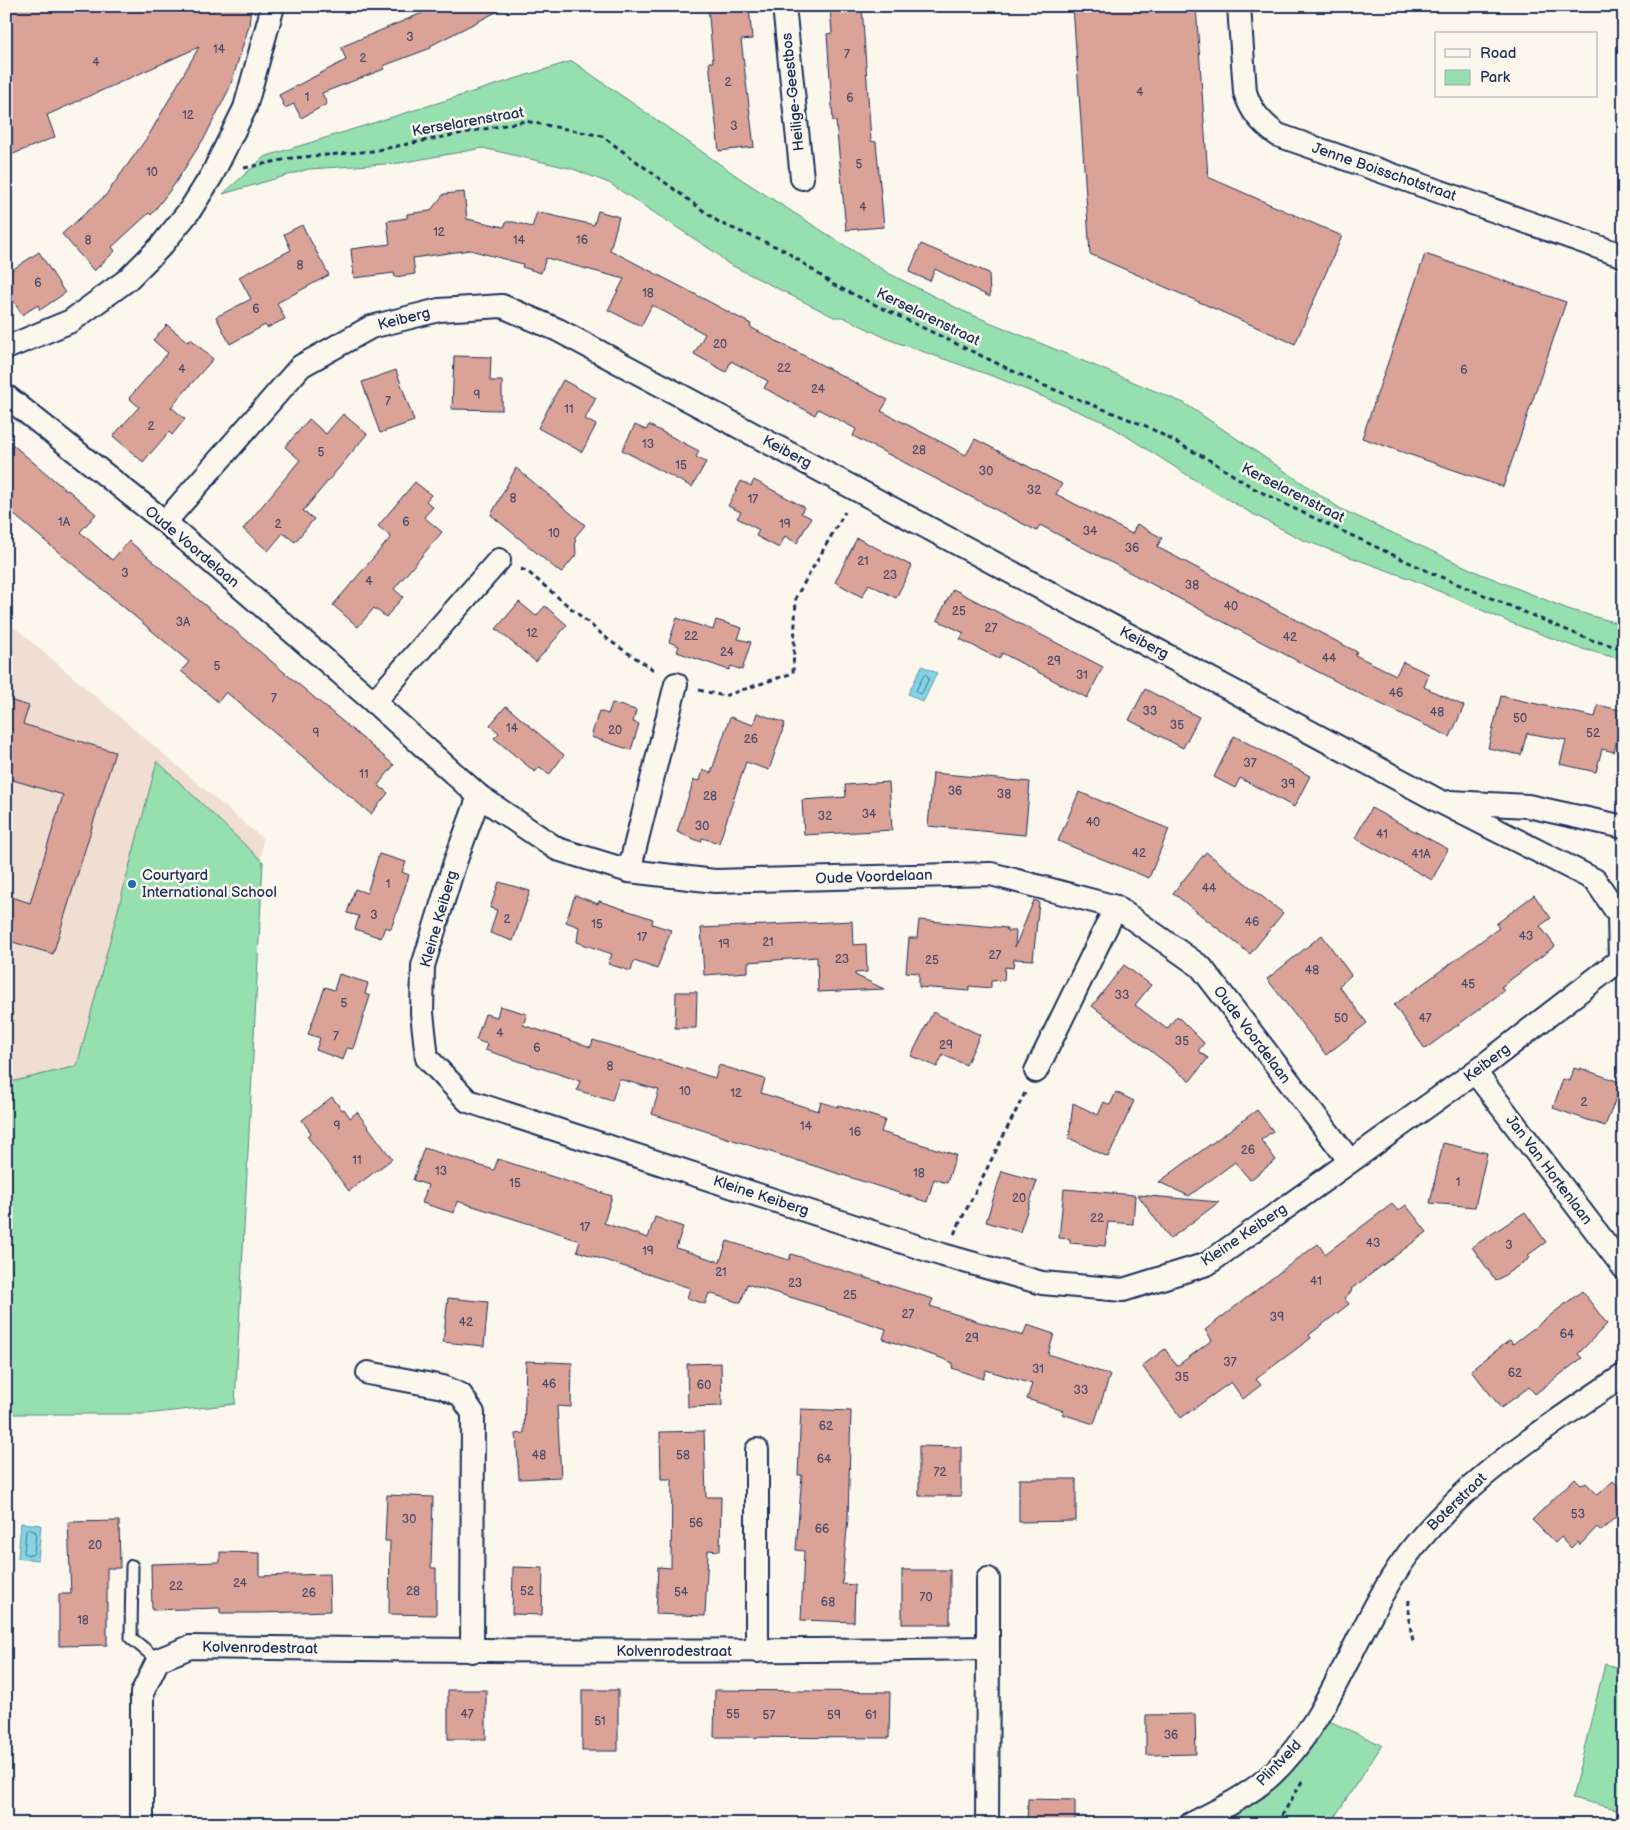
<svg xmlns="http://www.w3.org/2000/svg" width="1630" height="1830" viewBox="0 0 1630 1830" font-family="'Balsamiq Sans',sans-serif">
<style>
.built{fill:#f1ded2}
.green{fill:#96dfae;stroke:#588786}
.water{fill:#85d4e3;stroke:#5b92ae}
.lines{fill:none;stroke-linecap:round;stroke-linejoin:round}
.shore{stroke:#457193;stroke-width:1}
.building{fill:#dba297;stroke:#1b2f5e}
.service-casing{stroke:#1b2f5e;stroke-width:15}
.minor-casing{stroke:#1b2f5e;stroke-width:26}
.path{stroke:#1b2f5e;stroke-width:3;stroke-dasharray:5 4;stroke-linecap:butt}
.service{stroke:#fbf7ec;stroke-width:11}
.minor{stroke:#fbf7ec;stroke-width:22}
.poi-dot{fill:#1f6fb2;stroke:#fbf7ec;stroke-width:2}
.labels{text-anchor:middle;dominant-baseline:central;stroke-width:5;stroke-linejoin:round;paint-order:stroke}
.number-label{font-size:12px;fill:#4b4c6c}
.street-label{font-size:15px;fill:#1b2f5e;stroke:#fbf7ec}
.poi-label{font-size:15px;fill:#1b2f5e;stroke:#fbf7ec;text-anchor:start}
</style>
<rect width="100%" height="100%" fill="#fbf7ec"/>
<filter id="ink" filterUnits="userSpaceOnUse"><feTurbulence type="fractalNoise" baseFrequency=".02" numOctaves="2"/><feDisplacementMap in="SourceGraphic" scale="10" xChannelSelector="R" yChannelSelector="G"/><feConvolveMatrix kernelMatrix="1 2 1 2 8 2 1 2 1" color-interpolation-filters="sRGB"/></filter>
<g filter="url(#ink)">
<!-- built -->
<polygon class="built" points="6,620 263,839 254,928 6,1122"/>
<!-- green -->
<g class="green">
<polygon points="572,61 744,181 888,273 963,311 1184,403 1341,509 1479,573 1568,609 1624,625 1624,660 1575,647 1509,622 1411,579 1303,540 1253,514 1206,487 1106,423 998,378 890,340 843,317 834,317 727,263 716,253 609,183 573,169 483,148 400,163 309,169 223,194 264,157"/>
<polygon points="157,761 263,862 235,1404 146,1414 6,1414 6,1083 77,1066"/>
<polygon points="1605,1664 1624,1669 1624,1811 1572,1798"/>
<polygon points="1327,1720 1382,1745 1330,1824 1213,1824 1265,1797 1308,1749"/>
</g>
<!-- water -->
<g class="water">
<polygon points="922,666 937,673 923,702 908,694"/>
<polygon points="21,1523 41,1525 38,1560 18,1558"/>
</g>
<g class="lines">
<!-- shore -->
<g class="shore">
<polygon points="926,674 929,678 922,693 919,694 916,690 924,675"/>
<polygon points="28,1529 36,1532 34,1553 32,1555 25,1554 24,1552 26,1531"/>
</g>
</g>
<!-- building -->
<g class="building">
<polygon points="6,6 251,6 249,26 230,87 206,135 174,185 151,215 149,213 112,247 115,251 94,271 62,234 105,196 149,135 199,47 47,115 55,137 6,157"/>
<polygon points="439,6 508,6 430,46 431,48 383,66 384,69 322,93 327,104 301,118 294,104 285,108 279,95 346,60 341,47"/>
<polygon points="708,6 749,6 752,39 741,40 754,147 719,151 709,62 713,62"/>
<polygon points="830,6 862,6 871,141 876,142 884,227 846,230 836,121 833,121 830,77 827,34 832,33"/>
<polygon points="1073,6 1196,6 1208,177 1342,236 1295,344 1090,254"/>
<polygon points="464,192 467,219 504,227 506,222 514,222 532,227 537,212 594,225 598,211 619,217 610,250 691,292 751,324 750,327 888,400 881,411 966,455 975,439 1062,484 1056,494 1132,534 1137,524 1162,538 1157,547 1357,652 1355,655 1396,675 1403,662 1429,674 1424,687 1464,706 1450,737 1362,695 1040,525 1037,531 853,436 856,429 818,409 815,415 764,388 768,381 731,361 726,372 694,354 705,334 652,305 641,326 608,310 624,279 546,258 541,273 522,267 523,264 470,250 413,258 415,274 395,277 394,273 354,278 351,249 390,244 387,221 407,218 407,214 430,211 444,194"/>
<polygon points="302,225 329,275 277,303 285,319 267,328 265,325 230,344 216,317 251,299 239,277 291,250 284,234"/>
<polygon points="921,244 989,273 990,297 935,269 930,281 909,272"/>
<polygon points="39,252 65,293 40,310 38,305 22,315 6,289 6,274"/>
<polygon points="1425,254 1566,302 1503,487 1362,438"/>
<polygon points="167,325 188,342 191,339 213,359 171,407 185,419 172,435 169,432 143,462 113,436 139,407 129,398 168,353 153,340"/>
<polygon points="454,356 491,357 490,381 502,381 502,410 452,409"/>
<polygon points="396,370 414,421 380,433 362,382"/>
<polygon points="563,380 596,398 585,419 596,425 582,452 538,428"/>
<polygon points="343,414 367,434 303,511 314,519 295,542 283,533 268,551 243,529 300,460 285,447 309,419 326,434"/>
<polygon points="635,425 646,430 649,425 699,451 696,457 706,462 692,487 622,450"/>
<polygon points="6,439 67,491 68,490 96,514 80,532 112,560 129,541 394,765 378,785 388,793 371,814 226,692 218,702 181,671 189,662 6,508"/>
<polygon points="516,468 585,525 575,537 576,555 561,573 491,515"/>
<polygon points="754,480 804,507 801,513 811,518 797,543 785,536 779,548 756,536 759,530 737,518 741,512 728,506 741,481 751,486"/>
<polygon points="415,482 431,495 426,501 433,507 424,517 442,532 394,589 403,597 386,617 374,608 358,627 333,605 391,537 378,526"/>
<polygon points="857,538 912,566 896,598 869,584 862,597 835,582"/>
<polygon points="953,589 1103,667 1087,698 1002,653 999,659 960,639 964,633 937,620"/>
<polygon points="519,602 536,616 545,606 567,625 536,662 496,629"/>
<polygon points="677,618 713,630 716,620 742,628 738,639 751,642 742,670 731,666 729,670 677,652 679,646 669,642"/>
<polygon points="1145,689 1199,717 1183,748 1129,720"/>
<polygon points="1501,696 1595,717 1598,705 1624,711 1614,752 1602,749 1596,772 1560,764 1566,740 1527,733 1521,755 1488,748"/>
<polygon points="6,699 29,706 23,724 115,752 53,954 6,940 6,895 30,903 63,795 6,778"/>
<polygon points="612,703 636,710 633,722 639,724 631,750 591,737 599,711 608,714"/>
<polygon points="506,706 564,755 549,775 540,767 535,772 494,738 499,733 490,725"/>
<polygon points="757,713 785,723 769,770 746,762 719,843 702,838 701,842 677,832 694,780 700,781 703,770 711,773 730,717 753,725"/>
<polygon points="1234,736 1310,776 1294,807 1240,778 1235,788 1214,777"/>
<polygon points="933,773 1030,782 1025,835 928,826"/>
<polygon points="889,782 892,830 804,835 802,800 846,797 845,785"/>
<polygon points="1079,792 1169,829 1149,878 1058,841"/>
<polygon points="1371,808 1448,849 1432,880 1355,838"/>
<polygon points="1206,852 1283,913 1250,954 1173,893"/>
<polygon points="379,854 406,862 402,872 409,875 391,929 385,927 381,938 355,929 359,916 347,913 355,889 367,893"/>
<polygon points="499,882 530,891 513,941 490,933 497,910 490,908"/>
<polygon points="575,895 598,904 599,901 653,919 652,924 671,930 657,969 634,961 631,971 608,964 612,954 577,942 579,927 566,922"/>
<polygon points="1534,895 1551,918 1540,926 1555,946 1501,987 1504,991 1425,1049 1394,1005 1499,928 1496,924"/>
<polygon points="1034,900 1039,902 1033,960 1014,959 1013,968 1005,967 1004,980 991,981 991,988 969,986 969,991 919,987 919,973 906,972 909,938 917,938 919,920 1007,928 1007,931 1016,931 1015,947"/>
<polygon points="852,921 853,945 866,944 867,972 855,973 855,975 884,989 818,992 817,957 748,962 748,972 704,975 701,928"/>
<polygon points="1322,935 1351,975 1339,986 1367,1023 1326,1055 1267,979"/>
<polygon points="1124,965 1151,985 1135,1005 1167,1029 1177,1016 1204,1043 1198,1051 1208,1058 1190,1081 1092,1006"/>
<polygon points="339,974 368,983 365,994 370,996 353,1049 347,1048 343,1060 316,1050 320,1038 308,1034 325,987 334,990"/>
<polygon points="676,992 697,992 696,1028 675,1028"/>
<polygon points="500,1006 527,1014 523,1025 591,1047 593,1040 715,1078 719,1065 765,1079 761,1093 818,1111 821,1102 838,1107 839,1105 885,1120 881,1132 956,1155 947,1183 934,1179 927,1202 652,1114 659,1090 619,1079 612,1101 577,1090 580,1081 485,1050 487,1044 476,1040 485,1014 497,1017"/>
<polygon points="933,1012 980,1035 966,1065 943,1055 937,1067 911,1056"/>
<polygon points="1574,1068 1580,1070 1580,1068 1622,1083 1605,1126 1553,1108 1563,1079 1570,1081"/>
<polygon points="1116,1092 1134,1101 1108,1157 1069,1138 1073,1103 1098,1115 1104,1102 1110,1105"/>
<polygon points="332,1097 342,1110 344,1109 350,1118 357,1112 392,1159 349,1191 307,1136 311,1133 302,1120"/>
<polygon points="1257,1110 1273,1131 1261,1140 1276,1160 1250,1180 1235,1162 1189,1196 1159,1182"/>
<polygon points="1443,1143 1487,1153 1475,1207 1430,1203"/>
<polygon points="424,1148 494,1170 498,1159 612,1196 604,1223 648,1238 655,1217 683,1227 676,1248 720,1262 727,1241 789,1260 791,1254 933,1299 930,1306 1023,1336 1027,1325 1054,1334 1048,1354 1110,1375 1094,1424 1062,1414 1064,1411 1027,1399 1032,1384 986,1370 983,1379 952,1368 953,1363 941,1358 883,1339 886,1329 826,1309 826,1308 747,1284 741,1302 737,1302 709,1293 705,1304 687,1298 690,1288 577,1251 580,1241 564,1236 565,1235 457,1201 454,1213 422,1203 428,1185 413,1180"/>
<polygon points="1002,1171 1037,1181 1020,1232 986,1222"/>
<polygon points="1064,1189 1135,1195 1133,1224 1108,1222 1105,1246 1070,1243 1070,1239 1059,1238"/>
<polygon points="1138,1195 1219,1202 1170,1239"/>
<polygon points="1392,1204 1398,1211 1406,1205 1427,1232 1351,1289 1352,1291 1344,1298 1349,1304 1309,1335 1311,1338 1256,1379 1261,1385 1243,1399 1231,1382 1181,1418 1142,1366 1165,1349 1177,1366 1212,1340 1205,1330 1280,1272 1318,1244 1325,1254"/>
<polygon points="1525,1212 1546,1242 1528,1255 1530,1258 1496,1281 1472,1247"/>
<polygon points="1582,1291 1607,1324 1578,1354 1582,1358 1535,1394 1529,1387 1501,1408 1471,1370 1510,1340 1513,1344"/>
<polygon points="448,1298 488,1302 484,1346 443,1342"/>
<polygon points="526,1361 572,1363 571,1407 557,1406 561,1477 519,1479 516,1434 524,1433"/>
<polygon points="721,1363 722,1406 688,1407 687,1364"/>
<polygon points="801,1409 851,1411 848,1518 842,1584 855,1585 854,1622 801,1620 804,1551 796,1550 802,1475 798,1475"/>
<polygon points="704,1431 706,1497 721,1497 720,1551 708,1550 705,1616 656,1614 658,1567 671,1568 672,1479 661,1479 660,1432"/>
<polygon points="919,1446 961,1447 961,1496 919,1496"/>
<polygon points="1575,1478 1582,1485 1586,1483 1598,1495 1613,1481 1624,1492 1624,1509 1601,1531 1597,1527 1580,1545 1577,1542 1571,1548 1561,1537 1555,1543 1532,1520"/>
<polygon points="1019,1479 1076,1479 1076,1521 1019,1522"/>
<polygon points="387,1495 433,1497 431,1568 436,1568 436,1615 389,1614 390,1541 385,1541"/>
<polygon points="119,1521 120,1568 107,1568 107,1645 59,1646 59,1594 71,1594 68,1522"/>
<polygon points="220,1552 260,1553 260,1576 329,1574 330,1611 260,1613 220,1613 220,1608 152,1610 151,1564 220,1562"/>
<polygon points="513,1567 543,1568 542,1615 512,1614"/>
<rect x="902" y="1570" width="48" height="54"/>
<rect x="448" y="1690" width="38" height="49"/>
<rect x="582" y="1690" width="36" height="61"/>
<polygon points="715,1690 890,1692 889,1738 714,1737"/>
<polygon points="1195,1714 1196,1754 1146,1755 1146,1715"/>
<polygon points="1028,1799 1075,1800 1075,1824 1027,1824"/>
</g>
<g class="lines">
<defs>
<polyline id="service" points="132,1566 131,1638 158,1660"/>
<g id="minor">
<polyline points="784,6 802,178"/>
<path d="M1239,6L1245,92C1251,111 1261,123 1278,135L1624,256"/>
<polyline points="6,348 71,321 127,280 161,246 190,210 212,175 245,108 273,6"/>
<polyline points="6,396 165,522 374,702 479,796 557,849 629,871 715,881 991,874 1116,907 1201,967 1350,1161"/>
<polyline points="165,522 301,366 371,327 439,310 502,306 558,330 1441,802 1595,880 1619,915 1620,960 1475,1072 1207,1264 1123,1290 1042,1283 943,1255 468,1101 427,1058 422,1013 423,966 454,865 479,796"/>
<polyline points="374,702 499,560"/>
<polyline points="1450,802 1528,806 1624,827"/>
<polyline points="629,871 676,684"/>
<polyline points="1036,1071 1116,907"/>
<polyline points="1475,1072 1624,1268"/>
<polyline points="368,1373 443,1387 461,1395 473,1413 472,1651"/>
<polyline points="988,1648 988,1579"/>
<polyline points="757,1651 757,1450"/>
<path d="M142,1824V1693L158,1660L190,1647C456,1651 722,1652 988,1648L987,1824"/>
<path d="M1191,1824C1219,1810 1246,1797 1269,1777C1336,1717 1358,1614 1416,1544C1473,1474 1550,1425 1624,1375"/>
</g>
</defs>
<!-- service casing -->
<use href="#service" class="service-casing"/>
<!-- minor casing -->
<use href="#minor" class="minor-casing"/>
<!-- path -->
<g class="path">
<polyline points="244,168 292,158 372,151 525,121 602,136 720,223 784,250 834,285 1040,384 1146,426 1211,461 1255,489 1295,509 1434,574 1588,639 1624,649"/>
<polyline points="521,569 528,572 610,641 657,672"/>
<polyline points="699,690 724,696 793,673 796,597 845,512"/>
<polyline points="954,1234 1025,1093"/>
<polyline points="1409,1600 1408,1615 1413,1641"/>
<polyline points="1277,1824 1304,1778"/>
</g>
<!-- service -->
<use href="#service" class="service"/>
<!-- minor -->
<use href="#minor" class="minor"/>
</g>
</g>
<!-- markers -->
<circle class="poi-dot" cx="132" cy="884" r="5"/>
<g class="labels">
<!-- number labels -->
<g class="number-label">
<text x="410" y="37">3</text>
<text x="219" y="49">14</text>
<text x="847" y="54">7</text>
<text x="363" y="58">2</text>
<text x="96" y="62">4</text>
<text x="728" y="82">2</text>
<text x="1140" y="92">4</text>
<text x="307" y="97">1</text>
<text x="850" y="98">6</text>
<text x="188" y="115">12</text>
<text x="734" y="126">3</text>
<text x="859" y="164">5</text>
<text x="152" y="172">10</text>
<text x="863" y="207">4</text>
<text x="439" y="232">12</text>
<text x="88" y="240">8</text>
<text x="519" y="240">14</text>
<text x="582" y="240">16</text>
<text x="300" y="265">8</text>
<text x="38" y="283">6</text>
<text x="648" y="293">18</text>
<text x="256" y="309">6</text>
<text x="720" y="344">20</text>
<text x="784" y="368">22</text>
<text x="182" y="369">4</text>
<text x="1464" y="370">6</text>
<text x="818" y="389">24</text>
<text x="477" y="395">9</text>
<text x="388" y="401">7</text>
<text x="569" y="409">11</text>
<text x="151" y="426">2</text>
<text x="648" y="444">13</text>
<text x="919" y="450">28</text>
<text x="321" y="452">5</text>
<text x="681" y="465">15</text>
<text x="986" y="471">30</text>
<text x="1034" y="490">32</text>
<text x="513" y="498">8</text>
<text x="753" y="499">17</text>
<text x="64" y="522">1A</text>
<text x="406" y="522">6</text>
<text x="278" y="524">2</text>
<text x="785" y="524">19</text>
<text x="1090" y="531">34</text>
<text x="554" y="533">10</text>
<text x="1132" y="548">36</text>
<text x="863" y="561">21</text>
<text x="125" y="573">3</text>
<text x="890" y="575">23</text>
<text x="369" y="581">4</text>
<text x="1192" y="585">38</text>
<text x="1231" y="606">40</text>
<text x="959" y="611">25</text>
<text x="183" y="622">3A</text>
<text x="991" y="628">27</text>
<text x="532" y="633">12</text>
<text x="691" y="636">22</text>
<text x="1290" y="637">42</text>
<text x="727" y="652">24</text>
<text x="1329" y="658">44</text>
<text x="1054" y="661">29</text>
<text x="217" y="666">5</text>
<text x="1082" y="675">31</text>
<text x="1396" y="693">46</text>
<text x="274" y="698">7</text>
<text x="1150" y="711">33</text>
<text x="1437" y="712">48</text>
<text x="1520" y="718">50</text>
<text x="1177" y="725">35</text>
<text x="512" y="728">14</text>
<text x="615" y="730">20</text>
<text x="316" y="733">9</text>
<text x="1593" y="733">52</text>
<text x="751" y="739">26</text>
<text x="1250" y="763">37</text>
<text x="364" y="774">11</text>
<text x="1288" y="784">39</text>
<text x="955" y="791">36</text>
<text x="1004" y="794">38</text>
<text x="710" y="796">28</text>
<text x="869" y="814">34</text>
<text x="825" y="816">32</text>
<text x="1093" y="822">40</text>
<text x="702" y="826">30</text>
<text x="1382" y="834">41</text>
<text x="1139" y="853">42</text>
<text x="1421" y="854">41A</text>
<text x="388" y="884">1</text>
<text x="1209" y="888">44</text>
<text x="374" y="915">3</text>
<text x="507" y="919">2</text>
<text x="1252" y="922">46</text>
<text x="597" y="924">15</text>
<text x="1526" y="936">43</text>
<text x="642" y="937">17</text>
<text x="768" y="942">21</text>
<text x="724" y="944">19</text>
<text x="995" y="955">27</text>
<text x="842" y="959">23</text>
<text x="932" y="960">25</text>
<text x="1312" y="970">48</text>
<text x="1468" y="984">45</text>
<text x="1122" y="995">33</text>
<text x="344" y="1003">5</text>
<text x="1341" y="1018">50</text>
<text x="1425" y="1018">47</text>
<text x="500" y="1033">4</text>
<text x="336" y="1036">7</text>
<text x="1182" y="1041">35</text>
<text x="946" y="1045">29</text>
<text x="537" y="1048">6</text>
<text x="610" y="1066">8</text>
<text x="685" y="1091">10</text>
<text x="736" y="1093">12</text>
<text x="1584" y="1102">2</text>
<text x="337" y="1126">9</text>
<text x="806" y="1126">14</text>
<text x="855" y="1132">16</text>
<text x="1248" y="1150">26</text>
<text x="357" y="1160">11</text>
<text x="441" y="1171">13</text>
<text x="919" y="1173">18</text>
<text x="1458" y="1182">1</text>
<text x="515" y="1183">15</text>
<text x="1019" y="1198">20</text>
<text x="1097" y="1218">22</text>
<text x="585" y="1227">17</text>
<text x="1373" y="1243">43</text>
<text x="1509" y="1245">3</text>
<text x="648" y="1251">19</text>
<text x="721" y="1272">21</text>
<text x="1316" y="1281">41</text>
<text x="795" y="1283">23</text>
<text x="850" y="1295">25</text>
<text x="908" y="1314">27</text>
<text x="1277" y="1317">39</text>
<text x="466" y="1322">42</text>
<text x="1567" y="1334">64</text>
<text x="972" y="1338">29</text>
<text x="1230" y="1362">37</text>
<text x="1038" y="1369">31</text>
<text x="1515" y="1373">62</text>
<text x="1182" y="1377">35</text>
<text x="549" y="1384">46</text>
<text x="704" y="1385">60</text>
<text x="1081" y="1390">33</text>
<text x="826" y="1426">62</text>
<text x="539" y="1455">48</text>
<text x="683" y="1455">58</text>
<text x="824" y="1459">64</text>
<text x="940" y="1472">72</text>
<text x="1578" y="1514">53</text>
<text x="409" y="1519">30</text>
<text x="696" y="1523">56</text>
<text x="822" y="1529">66</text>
<text x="95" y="1545">20</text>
<text x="240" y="1583">24</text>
<text x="176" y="1586">22</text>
<text x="413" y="1591">28</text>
<text x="527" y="1591">52</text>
<text x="681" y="1592">54</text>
<text x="309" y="1593">26</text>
<text x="926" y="1597">70</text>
<text x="828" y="1602">68</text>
<text x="83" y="1620">18</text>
<text x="467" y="1714">47</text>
<text x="733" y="1714">55</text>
<text x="769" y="1715">57</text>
<text x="834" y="1715">59</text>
<text x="871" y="1715">61</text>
<text x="600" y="1721">51</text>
<text x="1171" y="1735">36</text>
</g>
<!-- street labels -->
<g class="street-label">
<text transform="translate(793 92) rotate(-96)">Heilige-Geestbos</text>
<text transform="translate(468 122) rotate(-10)">Kerselarenstraat</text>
<text transform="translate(1384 172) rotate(19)">Jenne Boisschotstraat</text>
<text transform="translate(928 317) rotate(26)">Kerselarenstraat</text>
<text transform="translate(404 319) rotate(-14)">Keiberg</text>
<text transform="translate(787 452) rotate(28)">Keiberg</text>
<text transform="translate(1293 493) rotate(27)">Kerselarenstraat</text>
<text transform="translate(192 547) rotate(40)">Oude Voordelaan</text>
<text transform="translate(1144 643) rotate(28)">Keiberg</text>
<text transform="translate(874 877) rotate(-2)">Oude Voordelaan</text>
<text transform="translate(439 919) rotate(-74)">Kleine Keiberg</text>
<text transform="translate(1252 1035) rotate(53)">Oude Voordelaan</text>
<text transform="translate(1487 1063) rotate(-37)">Keiberg</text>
<text transform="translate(1549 1170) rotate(53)">Jan Van Hortenlaan</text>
<text transform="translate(761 1196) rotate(18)">Kleine Keiberg</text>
<text transform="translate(1244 1235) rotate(-34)">Kleine Keiberg</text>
<text transform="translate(1457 1502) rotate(-44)">Boterstraat</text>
<text transform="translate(260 1648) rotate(1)">Kolvenrodestraat</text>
<text x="674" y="1651">Kolvenrodestraat</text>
<text transform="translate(1279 1763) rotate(-46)">Plintveld</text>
</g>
<!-- poi labels -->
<g class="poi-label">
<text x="142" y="875">Courtyard<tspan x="142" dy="17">International School</tspan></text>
</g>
</g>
<!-- margin -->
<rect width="1630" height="1830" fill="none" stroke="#fbf7ec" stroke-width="25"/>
<rect x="12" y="12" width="1605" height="1805" fill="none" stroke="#1b2f5e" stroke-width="2" filter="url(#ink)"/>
<!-- legend -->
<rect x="1435" y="32" width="162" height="65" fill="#fbf7ec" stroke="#a1a7b3"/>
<rect x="1445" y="49" width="25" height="8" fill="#fbf7ec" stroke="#a1a7b3"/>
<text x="1480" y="58" font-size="15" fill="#1b2f5e">Road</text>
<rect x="1445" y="70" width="25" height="15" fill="#96dfae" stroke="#a1a7b3"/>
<text x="1480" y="82" font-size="15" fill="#1b2f5e">Park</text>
</svg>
